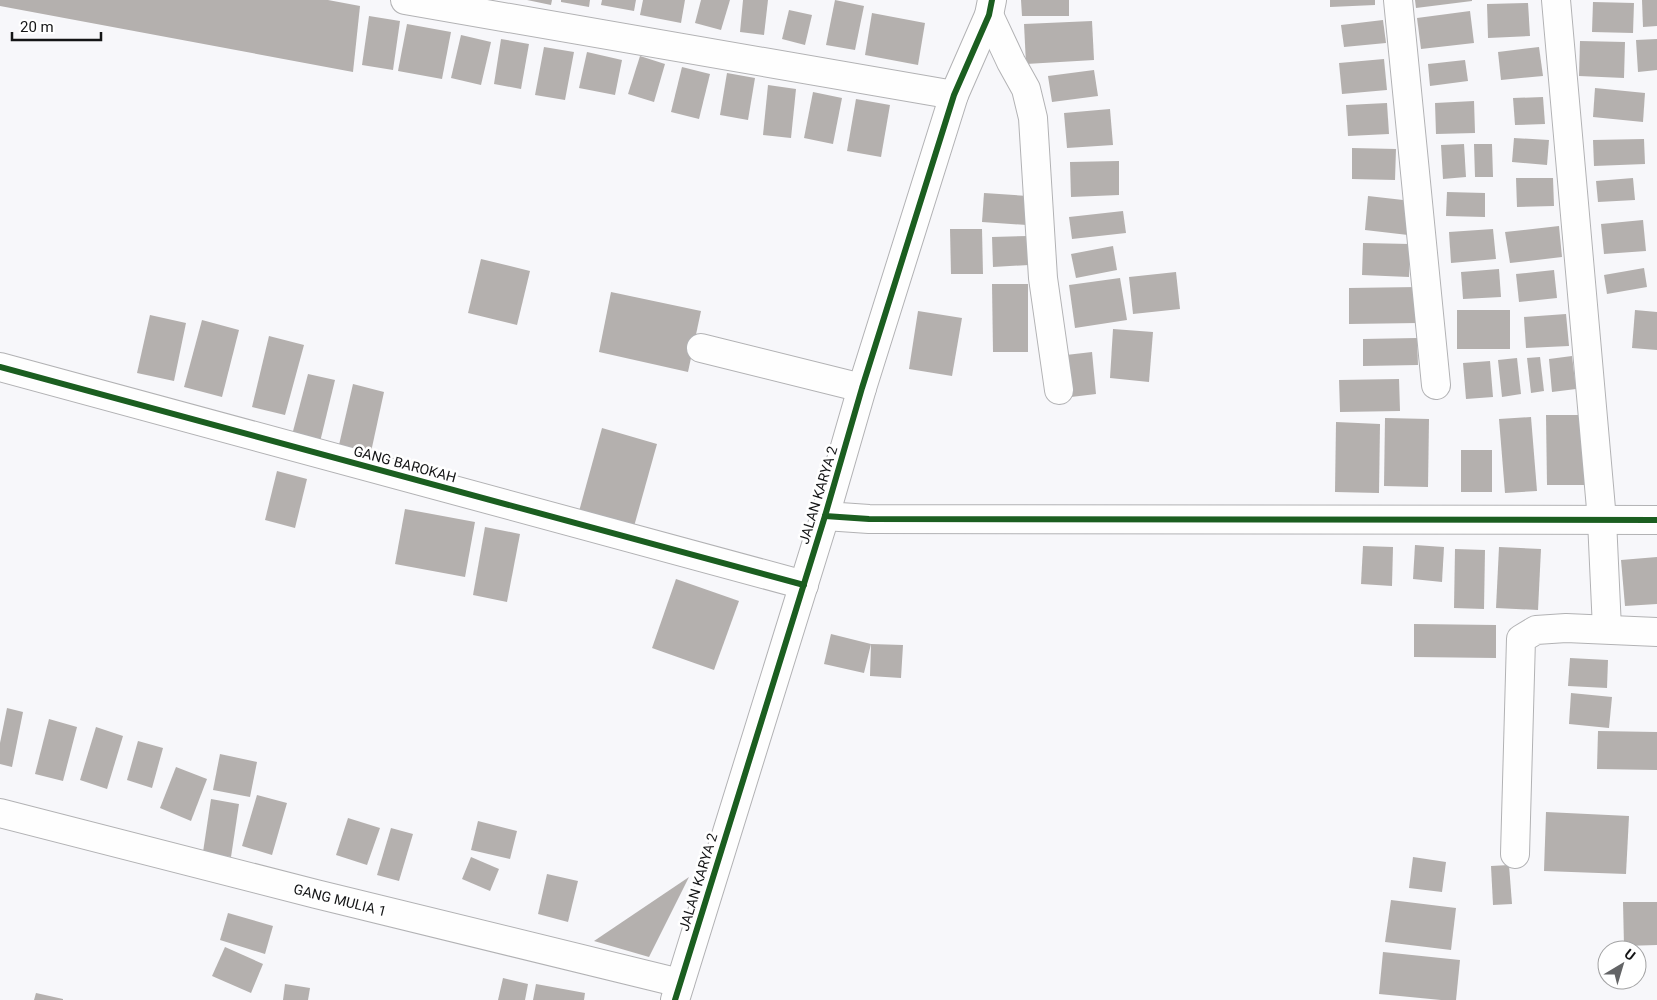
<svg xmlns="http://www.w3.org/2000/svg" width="1657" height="1000" viewBox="0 0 1657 1000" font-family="Roboto,sans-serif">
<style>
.building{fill:#b4b0ae}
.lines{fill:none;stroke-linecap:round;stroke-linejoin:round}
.street-casing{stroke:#b2b2b4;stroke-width:30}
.street{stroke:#fefefe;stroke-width:28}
.cycleway-casing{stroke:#fff;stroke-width:9}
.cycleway{stroke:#1b5e20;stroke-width:6}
.labels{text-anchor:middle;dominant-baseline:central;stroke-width:5;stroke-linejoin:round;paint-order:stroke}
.street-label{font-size:14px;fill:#141516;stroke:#fff}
</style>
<rect width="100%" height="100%" fill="#f7f7fa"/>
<!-- building -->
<g class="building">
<polygon points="0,0 328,0 360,6 353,72 0,6"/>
<polygon points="527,0 552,0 551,5"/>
<polygon points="561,0 590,0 589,7 561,2"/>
<polygon points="602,0 636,0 634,11 601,5"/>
<polygon points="643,0 685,0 681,23 640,15"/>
<polygon points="701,0 730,0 721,30 695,23"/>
<polygon points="743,0 768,0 764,35 740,32"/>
<polygon points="835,0 864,6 855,50 826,45"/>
<polygon points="1021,0 1069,0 1069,16 1022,16"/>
<polygon points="1330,0 1375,0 1375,5 1330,7"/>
<polygon points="1415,0 1472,0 1472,1 1416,8"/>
<polygon points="1642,0 1657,0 1657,26 1643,27"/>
<polygon points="1593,2 1634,3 1633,33 1592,32"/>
<polygon points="1528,3 1530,36 1488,38 1487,4"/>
<polygon points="789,10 812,15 805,45 782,39"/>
<polygon points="1470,11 1474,43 1421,49 1417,18"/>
<polygon points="872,13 925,23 918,65 865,55"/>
<polygon points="369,16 400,21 393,70 362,65"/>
<polygon points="1383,20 1386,43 1344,47 1341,25"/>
<polygon points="1092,21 1094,60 1026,64 1024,24"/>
<polygon points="407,24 451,32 442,79 398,71"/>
<polygon points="461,35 491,42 481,85 451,78"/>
<polygon points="501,39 529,44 521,89 494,84"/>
<polygon points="1657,39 1657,70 1638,72 1636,40"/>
<polygon points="1580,41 1625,42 1624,78 1579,76"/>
<polygon points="544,47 574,52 565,100 535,95"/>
<polygon points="1539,47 1543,76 1501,80 1498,52"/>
<polygon points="587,52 622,60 615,95 579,88"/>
<polygon points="640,56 665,64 654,102 628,94"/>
<polygon points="1384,59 1387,90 1342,94 1339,63"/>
<polygon points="1465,60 1468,81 1430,86 1428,64"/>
<polygon points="682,67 710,74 699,119 671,112"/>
<polygon points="1094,70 1098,96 1052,102 1048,76"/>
<polygon points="727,73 755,78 748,120 720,115"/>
<polygon points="768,85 796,89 791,138 763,135"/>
<polygon points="1595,88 1645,93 1643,122 1593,117"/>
<polygon points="813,92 842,98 833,144 804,138"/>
<polygon points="1543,97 1545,124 1515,125 1513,98"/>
<polygon points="856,99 890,105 881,157 847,151"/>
<polygon points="1474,101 1475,133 1436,134 1435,103"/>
<polygon points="1387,103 1389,134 1348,136 1346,105"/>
<polygon points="1110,109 1113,145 1067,148 1064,113"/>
<polygon points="1514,138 1549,140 1547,165 1512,162"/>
<polygon points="1644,139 1645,164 1594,166 1593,140"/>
<polygon points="1464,144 1466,177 1443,179 1441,145"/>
<polygon points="1474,144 1492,144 1493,177 1475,177"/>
<polygon points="1352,148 1396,149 1395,180 1352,179"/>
<polygon points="1119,161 1119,195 1071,197 1070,162"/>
<polygon points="1516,178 1553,178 1554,206 1517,207"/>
<polygon points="1633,178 1635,200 1598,202 1596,181"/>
<polygon points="1447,192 1485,193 1485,217 1446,216"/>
<polygon points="984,193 1028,196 1027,225 982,222"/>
<polygon points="1368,196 1412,201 1408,235 1365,230"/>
<polygon points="1123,211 1126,233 1072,239 1069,217"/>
<polygon points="1643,220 1646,251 1604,254 1601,224"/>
<polygon points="1559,226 1562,257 1510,263 1505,232"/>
<polygon points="950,229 982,229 983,274 951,274"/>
<polygon points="1493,229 1496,259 1451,263 1449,232"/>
<polygon points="1028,236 1029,265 993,267 992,237"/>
<polygon points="1363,243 1410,244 1409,277 1362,275"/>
<polygon points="1113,246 1117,270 1076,278 1071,254"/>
<polygon points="481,259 530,271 517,325 468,313"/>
<polygon points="1644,268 1647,287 1607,294 1604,275"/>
<polygon points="1499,269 1501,297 1463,299 1461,272"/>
<polygon points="1554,270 1557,298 1519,302 1516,274"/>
<polygon points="1176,272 1180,309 1133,314 1129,277"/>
<polygon points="1120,278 1127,320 1075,328 1069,285"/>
<polygon points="992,284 1028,284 1028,352 993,352"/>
<polygon points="1418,287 1418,323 1349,324 1349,288"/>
<polygon points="611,292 701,311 688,372 599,352"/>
<rect x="1457" y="310" width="53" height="39"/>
<polygon points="1635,310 1657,312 1657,350 1632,348"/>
<polygon points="918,311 962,318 952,376 909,369"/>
<polygon points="1566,314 1569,346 1526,348 1524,317"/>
<polygon points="150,315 186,323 174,381 137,373"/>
<polygon points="202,320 239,330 222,397 184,387"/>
<polygon points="1113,329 1153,332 1149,382 1110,378"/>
<polygon points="269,336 304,345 285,415 252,407"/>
<polygon points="1417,338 1418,365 1363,366 1363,339"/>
<polygon points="1092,352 1096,394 1071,397 1066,355"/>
<polygon points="1572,356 1576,389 1552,392 1549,359"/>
<polygon points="1540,357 1544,391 1531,393 1527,358"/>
<polygon points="1517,358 1521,394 1502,397 1498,360"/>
<polygon points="1490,361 1493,397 1466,399 1463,363"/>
<polygon points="308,374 335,380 320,442 292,435"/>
<polygon points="1399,379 1400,411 1340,412 1339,380"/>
<polygon points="353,384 384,392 371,452 339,445"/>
<polygon points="1546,415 1587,415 1587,485 1547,485"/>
<polygon points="1531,417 1537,491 1505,493 1499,419"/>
<polygon points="1385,418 1429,419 1428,487 1384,486"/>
<polygon points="1336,422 1380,424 1379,493 1335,492"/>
<polygon points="602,428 657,444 633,530 578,515"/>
<rect x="1461" y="450" width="31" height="42"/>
<polygon points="277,471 307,479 295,528 265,520"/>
<polygon points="405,509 475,522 465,577 395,564"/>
<polygon points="485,527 520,534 507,602 473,595"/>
<polygon points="1415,545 1444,547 1442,582 1413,579"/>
<polygon points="1363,546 1393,547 1392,586 1361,584"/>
<polygon points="1499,547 1541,549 1538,610 1496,608"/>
<polygon points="1455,549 1485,550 1484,609 1454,608"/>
<polygon points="1657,557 1657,604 1625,606 1621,560"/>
<polygon points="676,579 739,601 714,670 652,648"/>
<polygon points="1414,624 1496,625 1496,658 1414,657"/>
<polygon points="831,634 871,644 903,645 901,678 870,676 871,644 864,673 824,664"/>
<polygon points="1570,658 1608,660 1607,688 1568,686"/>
<polygon points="1571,693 1612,697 1609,728 1569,724"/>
<polygon points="7,708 23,712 12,767 0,764 0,743"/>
<polygon points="49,719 77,727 63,781 35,774"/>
<polygon points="96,727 123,736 107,789 80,780"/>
<polygon points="1598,731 1657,732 1657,770 1597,769"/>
<polygon points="138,741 163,748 152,788 127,780"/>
<polygon points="220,754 257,762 250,797 213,790"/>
<polygon points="176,767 207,779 191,821 160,808"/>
<polygon points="257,795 287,803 272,855 242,846"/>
<polygon points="211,799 239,804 231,857 203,852"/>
<polygon points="1546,812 1629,816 1626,874 1544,871"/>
<polygon points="348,818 380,828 367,865 336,855"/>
<polygon points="478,821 517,831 510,859 471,850"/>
<polygon points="391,828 413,834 399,881 377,875"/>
<polygon points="471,857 499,869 490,891 462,879"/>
<polygon points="1413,857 1446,862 1442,892 1409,888"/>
<polygon points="1509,865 1512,904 1493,905 1491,866"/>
<polygon points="547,874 578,881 568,922 538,914"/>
<polygon points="689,877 649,957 594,941"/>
<polygon points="1391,900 1456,908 1451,950 1385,942"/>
<polygon points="1623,902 1657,902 1657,945 1624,946"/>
<polygon points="228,913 273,926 265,954 220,940"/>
<polygon points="225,947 263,964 251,993 212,976"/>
<polygon points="1383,952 1460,960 1456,1000 1441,1000 1379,994"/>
<polygon points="503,978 528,984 525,1000 498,1000"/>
<polygon points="285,984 310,988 308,1000 283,1000"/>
<polygon points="536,984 585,993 584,1000 533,1000"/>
<polygon points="36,993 63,999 63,1000 34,1000"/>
</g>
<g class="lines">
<defs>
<g id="street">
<polyline points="405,0 954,95"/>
<polyline points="1398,0 1436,385"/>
<polyline points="1556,0 1602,520 1607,629"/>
<polyline points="989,15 1011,62 1026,89 1033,118 1043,278 1059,390"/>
<polyline points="701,348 862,388"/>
<polyline points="0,367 804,585"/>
<polyline points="825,516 869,519 1657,520"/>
<polyline points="0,813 316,894 680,983"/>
<polyline points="1515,854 1521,639 1536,630 1566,628 1657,632"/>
<polyline points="675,1000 825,516 862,388 954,95 989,15 992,0"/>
</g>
</defs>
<!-- street casing -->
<use href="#street" class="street-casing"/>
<!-- street -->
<use href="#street" class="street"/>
<defs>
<g id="cycleway">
<polyline points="0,367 804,585"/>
<polyline points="825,516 869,519 1657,520"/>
<polyline points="675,1000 825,516 862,388 954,95 989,15 992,0"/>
</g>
</defs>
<!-- cycleway casing -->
<use href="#cycleway" class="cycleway-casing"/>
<!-- cycleway -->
<use href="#cycleway" class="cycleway"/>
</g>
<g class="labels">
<!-- street labels -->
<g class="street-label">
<text transform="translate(405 464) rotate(15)">GANG BAROKAH</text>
<text transform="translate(818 495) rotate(-73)">JALAN KARYA 2</text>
<text transform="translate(698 882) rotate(-73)">JALAN KARYA 2</text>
<text transform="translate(340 900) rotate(14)">GANG MULIA 1</text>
</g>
</g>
<!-- north arrow -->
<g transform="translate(1622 965) rotate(38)"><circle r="24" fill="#ffffff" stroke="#a1a1a2"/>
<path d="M0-4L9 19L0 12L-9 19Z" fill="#636466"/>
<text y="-8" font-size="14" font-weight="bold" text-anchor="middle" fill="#141516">U</text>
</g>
<!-- scale -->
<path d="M12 32v8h89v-8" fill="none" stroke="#141516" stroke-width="2.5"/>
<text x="20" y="32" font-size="15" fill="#141516" stroke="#ffffff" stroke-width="4" paint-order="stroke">20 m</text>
</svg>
